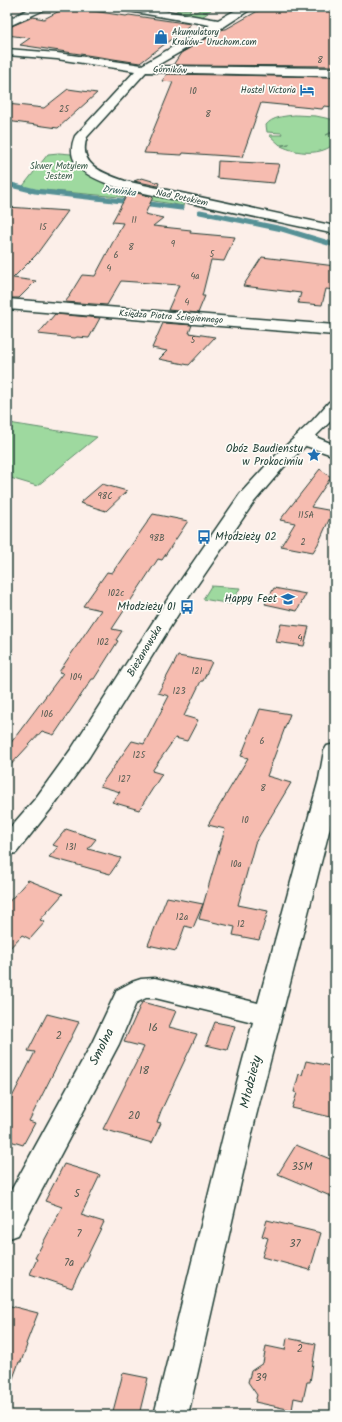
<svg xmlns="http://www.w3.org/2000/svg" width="342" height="1422" viewBox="0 0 342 1422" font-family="Kalam,sans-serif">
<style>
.green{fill:#9ed99f;stroke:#5e8b6a}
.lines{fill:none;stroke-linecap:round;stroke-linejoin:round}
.stream{stroke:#569196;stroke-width:5}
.building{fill:#f6bcb0;stroke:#1f3d34}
.street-casing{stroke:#1f3d34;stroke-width:3}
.secondary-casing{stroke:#1f3d34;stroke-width:3}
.street{fill:#fdfcf7;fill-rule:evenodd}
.secondary{fill:#fdfcf7;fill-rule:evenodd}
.labels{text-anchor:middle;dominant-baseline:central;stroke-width:3.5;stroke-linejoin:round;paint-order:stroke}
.far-poi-label{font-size:9px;fill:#1f3d34;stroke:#fdfcf7;text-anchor:start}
.number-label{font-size:9px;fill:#555d53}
.far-street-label{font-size:9px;fill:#1f3d34;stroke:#fdfcf7}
.far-park-label{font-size:9px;fill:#385c49;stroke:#fdfcf7}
.far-water-label{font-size:10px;font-style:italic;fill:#36605d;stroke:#fdfcf7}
.poi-label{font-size:11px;fill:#1f3d34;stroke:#fdfcf7;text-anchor:end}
.street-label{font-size:11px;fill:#1f3d34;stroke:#fdfcf7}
.near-number-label{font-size:11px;fill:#555d53}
.near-street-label{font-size:13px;fill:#1f3d34;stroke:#fdfcf7}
</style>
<rect width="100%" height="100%" fill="#fcefe9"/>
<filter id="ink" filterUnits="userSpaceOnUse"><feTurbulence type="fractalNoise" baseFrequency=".025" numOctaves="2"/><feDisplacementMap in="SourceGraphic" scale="8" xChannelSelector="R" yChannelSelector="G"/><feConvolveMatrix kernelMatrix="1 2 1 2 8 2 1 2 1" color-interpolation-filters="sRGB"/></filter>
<g filter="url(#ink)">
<!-- green -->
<g class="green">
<polygon points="204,8 212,8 210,11 203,12 208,13 200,18 173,13 178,10 191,9 189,11 196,12"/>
<path d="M295,115L316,116L335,120V130L326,135L335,132V143C322,156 297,154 281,146L289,144L280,145L269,135H281L282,133L267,132L266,125C272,117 285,116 295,115Z"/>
<polygon points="59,153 71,154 78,167 83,171 182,201 184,206 142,199 31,189 23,186 48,154"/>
<polygon points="7,422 15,424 97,437 37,486 7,477"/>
<polygon points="211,586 240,588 231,604 203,599"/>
</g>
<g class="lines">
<!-- stream -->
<g class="stream">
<polyline points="7,184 35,191 131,202"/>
<polyline points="142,203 181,208"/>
<polyline points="200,212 282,229 335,245"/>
</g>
</g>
<!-- building -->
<g class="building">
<polygon points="67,7 126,16 129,15 191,24 140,63 20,45 30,38 7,35 7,28 33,17 44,19"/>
<polygon points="285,7 335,7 335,66 173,65 181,53 223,29 226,29 263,8 279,11"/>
<polygon points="167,74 335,77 335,107 324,106 322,109 261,103 242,157 183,153 182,155 144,153 173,82 162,81"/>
<polygon points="68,89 97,93 58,128 7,121 7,104 44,108"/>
<polygon points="218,161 279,164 274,183 217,178"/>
<polygon points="142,178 159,183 158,186 134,181"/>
<polygon points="129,191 153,197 145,214 163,218 153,226 191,230 190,233 235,237 224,261 211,260 202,296 205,296 198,313 168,310 179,285 121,281 107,305 65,302 70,296 69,296 82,275 95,276 123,223 112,222"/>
<polygon points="7,207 68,211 36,255 13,278 36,281 19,298 7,298"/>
<polygon points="262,257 335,266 335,290 326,289 322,305 298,303 301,293 243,286"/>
<polygon points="55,314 100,318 89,338 77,337 75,338 38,334"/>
<polygon points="163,323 192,325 189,333 215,337 189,365 159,359 167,351 152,348"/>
<polygon points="320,469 331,477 311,507 333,511 318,544 313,552 281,546 295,523 280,520"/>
<polygon points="102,484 127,491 106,511 80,503"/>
<polygon points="153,514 188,521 162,560 158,559 112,629 122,631 116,640 118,641 94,679 92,679 54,735 42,731 7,769 7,748 63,673 59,672 101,610 83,606 107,572 112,573"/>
<polygon points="274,588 306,594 297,611 265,604"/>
<polygon points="281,624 309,627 304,646 276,642"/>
<polygon points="178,656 212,662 203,681 201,681 184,716 198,720 187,741 175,738 152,771 162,774 139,810 112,802 120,792 100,786 132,741 144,744 169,696 158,693"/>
<polygon points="260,709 290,714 267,776 291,783 255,843 238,905 268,911 259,940 233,935 235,927 199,919 225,829 208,825 248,758 241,756"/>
<polygon points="66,829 96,839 88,849 121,858 110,874 49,857 58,847 53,845"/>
<polygon points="28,880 63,894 40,920 45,922 30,939 22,935 7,951 7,904"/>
<polygon points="167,897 203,904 193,928 185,926 176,951 148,945"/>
<polygon points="142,1002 176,1011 169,1027 197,1034 161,1111 157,1122 161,1123 152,1143 103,1129 144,1047 124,1042"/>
<polygon points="47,1014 79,1022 29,1121 35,1123 23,1145 7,1140 7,1107 35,1052 28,1051"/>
<polygon points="215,1022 235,1026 227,1050 206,1045"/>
<polygon points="306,1061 335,1067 335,1118 292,1108 297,1093 294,1092 299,1074 302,1075"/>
<polygon points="296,1145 335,1161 335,1198 278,1174"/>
<polygon points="64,1164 100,1175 81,1215 104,1222 72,1288 30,1274 37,1259 35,1258 62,1207 45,1201"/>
<polygon points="267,1220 321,1233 310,1270 262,1257 268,1238 262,1236"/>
<polygon points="7,1305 38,1313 26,1344 27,1345 21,1362 19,1362 9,1389 7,1389"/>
<polygon points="287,1338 316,1344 310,1382 307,1382 303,1400 294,1398 292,1410 255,1402 257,1395 248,1382 251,1371 263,1363 266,1346 285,1350"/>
<polygon points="123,1373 148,1378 139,1415 112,1415"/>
</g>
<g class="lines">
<defs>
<g id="street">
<polygon points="33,7 47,7 46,9 7,27 7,20"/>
<path d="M118,7H142L218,20L241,7H254L225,26L156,66L335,68V76L146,72L87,137C77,165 103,173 125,181L335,226V234L116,187C92,178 62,167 75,136L135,71L57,59L7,55V49L57,53L142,65L210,25L123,10Z"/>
<polygon points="7,299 335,325 335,335 7,309"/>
<polygon points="307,430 313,431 318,438 335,445 335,456 306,446 298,435 301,431"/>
<polygon points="335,744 335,808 256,1116 188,1415 154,1415 228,1116 253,1022 155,998 146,998 136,1003 119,1044 18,1235 7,1239 7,1198 92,1043 117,990 132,982 141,979 155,978 258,1003 319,779 324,751 327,746"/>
</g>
<polygon id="secondary" points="335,401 335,417 283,468 254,502 187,600 89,757 51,809 16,853 7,855 7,831 35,799 72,748 167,600 240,494 271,460 313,420 329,402"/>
</defs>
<!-- street casing -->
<use href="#street" class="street-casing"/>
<!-- secondary casing -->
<use href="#secondary" class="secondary-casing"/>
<!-- street -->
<use href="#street" class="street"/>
<!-- secondary -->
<use href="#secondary" class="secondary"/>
</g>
</g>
<!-- icons -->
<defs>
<symbol id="shop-bare" viewBox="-9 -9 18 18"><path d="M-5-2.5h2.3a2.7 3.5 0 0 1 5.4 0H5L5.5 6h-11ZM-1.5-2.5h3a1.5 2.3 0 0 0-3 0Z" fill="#1f6fb2" stroke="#fdfcf7" stroke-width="2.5" paint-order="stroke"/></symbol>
<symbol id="hotel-bare" viewBox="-9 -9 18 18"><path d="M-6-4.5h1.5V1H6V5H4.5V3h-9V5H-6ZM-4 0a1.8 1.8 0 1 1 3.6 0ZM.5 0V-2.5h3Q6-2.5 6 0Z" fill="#1f6fb2" stroke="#fdfcf7" stroke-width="2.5" paint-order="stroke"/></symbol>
<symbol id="sight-bare" viewBox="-9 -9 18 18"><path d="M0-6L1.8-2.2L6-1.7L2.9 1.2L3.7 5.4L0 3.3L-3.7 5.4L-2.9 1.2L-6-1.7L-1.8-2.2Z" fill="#1f6fb2" stroke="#fdfcf7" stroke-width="2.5" paint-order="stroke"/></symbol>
<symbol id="bus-bare" viewBox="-9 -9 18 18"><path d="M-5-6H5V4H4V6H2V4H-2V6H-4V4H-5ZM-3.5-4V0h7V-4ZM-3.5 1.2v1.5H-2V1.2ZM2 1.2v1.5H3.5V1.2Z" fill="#1f6fb2" stroke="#fdfcf7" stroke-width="2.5" paint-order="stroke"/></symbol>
<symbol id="school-bare" viewBox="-9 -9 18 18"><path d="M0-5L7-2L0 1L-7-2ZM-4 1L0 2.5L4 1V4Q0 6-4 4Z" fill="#1f6fb2" stroke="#fdfcf7" stroke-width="2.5" paint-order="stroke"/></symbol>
</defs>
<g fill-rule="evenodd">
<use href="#shop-bare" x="151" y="27" width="20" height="20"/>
<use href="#hotel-bare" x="297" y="80" width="20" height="20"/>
<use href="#sight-bare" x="304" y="445" width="20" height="20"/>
<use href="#bus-bare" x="194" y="527" width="20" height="20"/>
<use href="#school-bare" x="278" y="589" width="20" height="20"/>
<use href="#bus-bare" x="177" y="597" width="20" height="20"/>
</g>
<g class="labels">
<!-- far-poi labels -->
<g class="far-poi-label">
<text x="172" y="32">Akumulatory<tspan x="172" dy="10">Kraków- Uruchom.com</tspan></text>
<text x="296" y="90" text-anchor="end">Hostel Victoria</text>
</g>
<!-- number labels -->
<g class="number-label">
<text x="320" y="60">8</text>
<text x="193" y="91">10</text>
<text x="64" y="109">25</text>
<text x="208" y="114">8</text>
<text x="134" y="220">11</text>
<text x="43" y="227">15</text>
<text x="173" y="244">9</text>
<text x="131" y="247">8</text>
<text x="212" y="254">5</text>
<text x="116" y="255">6</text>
<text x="109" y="268">4</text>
<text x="195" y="276">4a</text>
<text x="187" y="302">4</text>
<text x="193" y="340">5</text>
<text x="105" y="496">98C</text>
<text x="306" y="515">115A</text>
<text x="157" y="538">98B</text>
<text x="303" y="542">2</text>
<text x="116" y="593">102c</text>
<text x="300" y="638">4</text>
<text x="103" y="642">102</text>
<text x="197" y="671">121</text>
<text x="76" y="677">104</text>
<text x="179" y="691">123</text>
<text x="47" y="714">106</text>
<text x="262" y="741">6</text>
<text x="139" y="755">125</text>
<text x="124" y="779">127</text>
<text x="263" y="788">8</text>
<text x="245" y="820">10</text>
<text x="71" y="847">131</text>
<text x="236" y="864">10a</text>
<text x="182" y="917">12a</text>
<text x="241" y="924">12</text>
</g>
<!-- far-street labels -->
<g class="far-street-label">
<text transform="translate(170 70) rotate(2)">Górników</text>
<text transform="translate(182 198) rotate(12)">Nad Potokiem</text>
<text transform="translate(171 317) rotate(4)">Księdza Piotra Ściegiennego</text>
</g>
<!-- far-park labels -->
<g class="far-park-label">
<text x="59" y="166">Skwer Motylem<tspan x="59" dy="10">Jestem</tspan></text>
</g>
<!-- far-water labels -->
<g class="far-water-label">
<text transform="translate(119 191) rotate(7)">Drwinka</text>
</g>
<!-- poi labels -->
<g class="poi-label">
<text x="303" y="449">Obóz Baudienstu<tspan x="303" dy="13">w Prokocimiu</tspan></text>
<text x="215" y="537" text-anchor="start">Młodzieży 02</text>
<text x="277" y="599">Happy Feet</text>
<text x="176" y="607">Młodzieży 01</text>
</g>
<!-- street labels -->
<g class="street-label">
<text transform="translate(145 651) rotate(-59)">Bieżanowska</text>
</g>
<!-- near-number labels -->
<g class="near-number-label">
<text x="153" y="1028">16</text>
<text x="59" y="1036">2</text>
<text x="144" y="1071">18</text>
<text x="134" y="1116">20</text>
<text x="302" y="1167">35M</text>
<text x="77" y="1194">5</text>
<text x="79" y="1234">7</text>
<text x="295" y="1244">37</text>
<text x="69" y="1263">7a</text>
<text x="300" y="1349">2</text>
<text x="261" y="1378">39</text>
</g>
<!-- near-street labels -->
<g class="near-street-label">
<text transform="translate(102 1047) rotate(-63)">Smolna</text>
<text transform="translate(251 1082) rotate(-76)">Młodzieży</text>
</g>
</g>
<!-- margin -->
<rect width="342" height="1422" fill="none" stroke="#fdfcf7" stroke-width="24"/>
<rect x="12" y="12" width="318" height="1398" fill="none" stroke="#1f3d34" stroke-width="1.5" filter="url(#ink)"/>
</svg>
